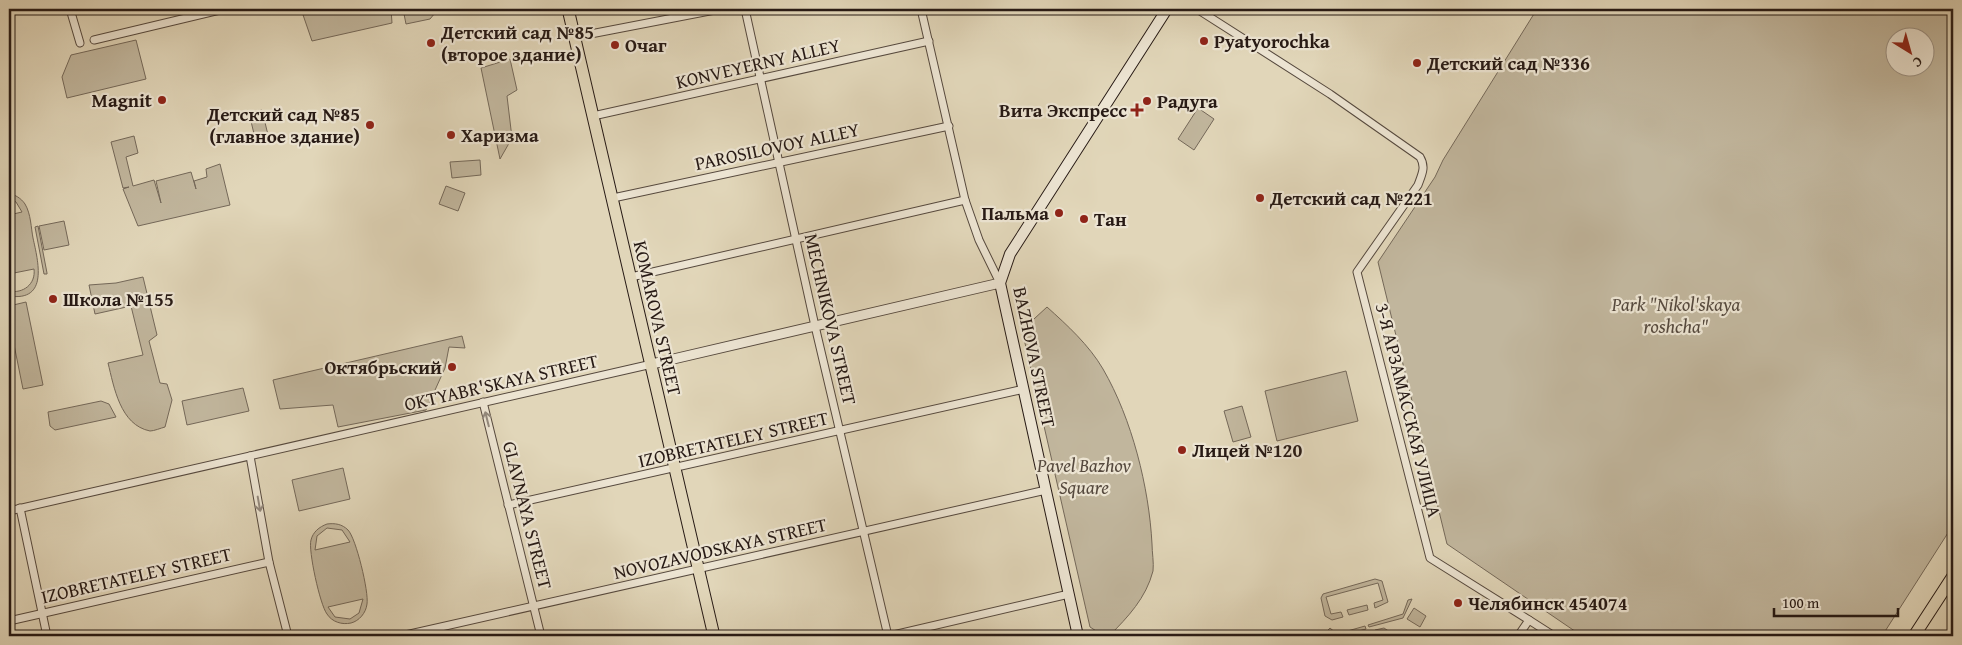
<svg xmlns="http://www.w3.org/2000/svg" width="1962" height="645" viewBox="0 0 1962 645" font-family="'Gentium Book Plus',serif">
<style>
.green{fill:#c1b69d;stroke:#746859;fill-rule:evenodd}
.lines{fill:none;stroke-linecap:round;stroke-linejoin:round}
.minor-casing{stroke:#56493e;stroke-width:9}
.tertiary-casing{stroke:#56493e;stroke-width:11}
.secondary-casing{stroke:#271a15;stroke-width:12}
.primary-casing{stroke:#271a15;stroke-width:13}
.minor{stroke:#ece4d2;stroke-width:7}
.tertiary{stroke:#ece4d2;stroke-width:9}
.secondary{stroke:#ece4d2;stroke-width:10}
.primary{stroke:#e1d6b9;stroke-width:11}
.oneway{stroke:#93897d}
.poi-dot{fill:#8f2418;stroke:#ece4d2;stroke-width:2}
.labels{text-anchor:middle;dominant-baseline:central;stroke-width:4.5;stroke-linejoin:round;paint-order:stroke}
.poi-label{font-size:19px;font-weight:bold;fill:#271a15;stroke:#ece4d2;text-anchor:start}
.street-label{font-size:19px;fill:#271a15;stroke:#ece4d2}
.park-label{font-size:19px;font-style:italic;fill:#55493e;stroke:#ece4d2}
</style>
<rect width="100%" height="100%" fill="#e1d6b9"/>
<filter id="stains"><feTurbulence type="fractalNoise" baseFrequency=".004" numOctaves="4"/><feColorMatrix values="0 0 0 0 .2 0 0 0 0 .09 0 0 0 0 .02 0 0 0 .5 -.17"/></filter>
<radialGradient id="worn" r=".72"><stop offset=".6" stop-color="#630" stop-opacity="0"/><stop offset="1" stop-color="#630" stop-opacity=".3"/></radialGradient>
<!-- green -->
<g class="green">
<polygon points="301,9 391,9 392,23 312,41"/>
<polygon points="403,9 416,9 419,12 423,9 436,9 435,13 430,19 406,24"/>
<path d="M1537,9H1953V525L1882,636H1582L1447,544L1378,262L1435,177L1443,160ZM1894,38H1924V68H1894Z"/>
<polygon points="136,40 146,79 67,98 62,77 71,55"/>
<polygon points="510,59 517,90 507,96 512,138 500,159 481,68"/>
<polygon points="1198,108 1214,119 1194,150 1178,139"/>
<polygon points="262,110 268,135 255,138 249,113"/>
<polygon points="134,136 138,153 126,157 133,186 154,180 161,203 156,181 191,172 196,189 194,181 207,177 206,169 220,164 230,205 138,226 123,189 129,187 123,188 111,142"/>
<polygon points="480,160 481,175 452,178 450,162"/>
<polygon points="446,186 465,193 458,211 439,204"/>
<path d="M9,193C15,195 21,198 25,204C31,214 31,228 33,238C38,261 49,302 9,296V291C23,294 36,284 34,269L9,274V215L22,212L16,202L9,198Z"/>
<polygon points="64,221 69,245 44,250 39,226"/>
<polygon points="38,226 47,273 47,274 44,274 35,227"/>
<path d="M143,277L157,335L149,341L160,383L167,384L172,400L165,427C161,428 154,431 150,431C120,425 114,387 108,363L143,355L131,306L95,314L89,285L116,283Z"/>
<polygon points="26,302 43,385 23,389 9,320 9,306"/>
<path d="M1047,307C1067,325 1089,345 1103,369C1132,419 1149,487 1152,544C1152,552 1154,563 1153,571C1146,598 1128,617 1109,636H1104L1090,627L1022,330Z"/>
<polygon points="462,336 465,348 449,347 445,368 426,410 338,427 333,405 280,409 273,380"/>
<polygon points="1346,371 1358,421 1277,441 1265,391"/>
<polygon points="243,388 249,411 187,425 182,401"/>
<polygon points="101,401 109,404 116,417 55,430 50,426 48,412"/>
<polygon points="1242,406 1251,437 1233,442 1224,411"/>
<polygon points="343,468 350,499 299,511 292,480"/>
<path d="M327,524C335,523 342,524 348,530C356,538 369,592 367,604C366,613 359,621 351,623C342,625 332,622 327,614C320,605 308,550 311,540C313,532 319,527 327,524ZM327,528L342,530L350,542L315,550L317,536ZM363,599L359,613L350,619L335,617L328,607Z"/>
<polygon points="1375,579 1382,581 1388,602 1375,608 1374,603 1383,600 1378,583 1326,597 1331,614 1341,612 1343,617 1332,620 1325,616 1321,598 1323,594"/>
<polygon points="1412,599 1403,618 1369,627 1368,625 1403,614 1408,600"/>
<polygon points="1367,605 1368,610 1349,615 1347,610"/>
<polygon points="1414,608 1426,616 1420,627 1407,619"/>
<polygon points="1365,626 1366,629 1339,636 1335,636 1328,630 1330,628 1337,634"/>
<polygon points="1384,628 1393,634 1391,636 1377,636 1375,630"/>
</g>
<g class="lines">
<defs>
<g id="minor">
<polyline points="70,9 80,43"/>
<polyline points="745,9 815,326 888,636"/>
<polyline points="921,9 965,200 979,240 1000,283"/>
<path d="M1197,9L1330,94L1420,157C1426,167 1422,174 1418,185L1357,272L1430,558L1529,620L1518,636"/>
<polyline points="575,37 720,9"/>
<polyline points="94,40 224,9"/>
<polyline points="593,116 929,41"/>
<polyline points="613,198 949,126"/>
<polyline points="631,277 965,200"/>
<polyline points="483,402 541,636"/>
<polyline points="250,456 269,562 288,636"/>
<polyline points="508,505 1024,389"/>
<polyline points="20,508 47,636"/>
<polyline points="9,511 652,364"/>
<polyline points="1529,620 1554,636"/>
<polyline points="9,621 269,562"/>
<polyline points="401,636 1046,490"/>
<polyline points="889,636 1069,594"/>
</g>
<polyline id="tertiary" points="652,364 1000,283"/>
<polyline id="secondary" points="1078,636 1000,283 1010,254 1167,9"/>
<g id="primary">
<polyline points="568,9 714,636"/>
<polyline points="1914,636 1953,576"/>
</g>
</defs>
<!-- minor casing -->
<use href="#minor" class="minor-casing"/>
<!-- tertiary casing -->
<use href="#tertiary" class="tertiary-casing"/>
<!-- secondary casing -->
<use href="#secondary" class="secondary-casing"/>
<!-- primary casing -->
<use href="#primary" class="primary-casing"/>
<!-- minor -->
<use href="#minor" class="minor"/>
<!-- tertiary -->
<use href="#tertiary" class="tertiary"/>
<!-- secondary -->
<use href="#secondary" class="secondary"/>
<!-- primary -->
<use href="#primary" class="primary"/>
</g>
<!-- one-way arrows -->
<defs><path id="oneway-shaft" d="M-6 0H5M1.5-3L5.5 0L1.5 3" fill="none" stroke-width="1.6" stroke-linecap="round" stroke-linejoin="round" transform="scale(1.25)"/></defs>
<g class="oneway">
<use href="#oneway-shaft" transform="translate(487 419) rotate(-104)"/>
<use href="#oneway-shaft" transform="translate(259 504) rotate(80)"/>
</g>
<!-- markers -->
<g class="poi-dot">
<circle cx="1204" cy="41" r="5"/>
<circle cx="431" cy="43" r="5"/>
<circle cx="615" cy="45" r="5"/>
<circle cx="1417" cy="63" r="5"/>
<circle cx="162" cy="100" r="5"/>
<circle cx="1147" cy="101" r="5"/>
<path d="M1134.5 102.5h5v5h5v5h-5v5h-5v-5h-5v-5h5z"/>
<circle cx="370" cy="125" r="5"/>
<circle cx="451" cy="135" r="5"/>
<circle cx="1260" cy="198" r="5"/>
<circle cx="1059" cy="213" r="5"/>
<circle cx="1084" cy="219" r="5"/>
<circle cx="53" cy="299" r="5"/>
<circle cx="452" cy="367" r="5"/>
<circle cx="1182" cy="450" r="5"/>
<circle cx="1458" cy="603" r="5"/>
</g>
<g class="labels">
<!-- poi labels -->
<g class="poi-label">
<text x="441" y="32">Детский сад №85<tspan x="441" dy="22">(второе здание)</tspan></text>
<text x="1214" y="41">Pyatyorochka</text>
<text x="625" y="45">Очаг</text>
<text x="1427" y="63">Детский сад №336</text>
<text x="152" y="100" text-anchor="end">Magnit</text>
<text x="1157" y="101">Радуга</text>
<text x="1127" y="110" text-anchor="end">Вита Экспресс</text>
<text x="360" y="114" text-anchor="end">Детский сад №85<tspan x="360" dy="22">(главное здание)</tspan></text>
<text x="461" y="135">Харизма</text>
<text x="1270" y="198">Детский сад №221</text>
<text x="1049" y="213" text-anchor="end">Пальма</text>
<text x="1094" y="219">Тан</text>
<text x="63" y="299">Школа №155</text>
<text x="442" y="367" text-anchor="end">Октябрьский</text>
<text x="1192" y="450">Лицей №120</text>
<text x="1468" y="603">Челябинск 454074</text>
</g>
<!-- street labels -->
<g class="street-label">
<text transform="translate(758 63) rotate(-13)">KONVEYERNY ALLEY</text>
<text transform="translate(777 146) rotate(-12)">PAROSILOVOY ALLEY</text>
<text transform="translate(658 318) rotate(77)">KOMAROVA STREET</text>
<text transform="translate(831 319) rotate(77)">MECHNIKOVA STREET</text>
<text transform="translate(1035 357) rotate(78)">BAZHOVA STREET</text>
<text transform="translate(501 382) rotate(-13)">OKTYABR'SKAYA STREET</text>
<text transform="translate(1409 410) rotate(76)">3-Я АРЗАМАССКАЯ УЛИЦА</text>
<text transform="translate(733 439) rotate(-13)">IZOBRETATELEY STREET</text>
<text transform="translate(528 515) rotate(76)">GLAVNAYA STREET</text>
<text transform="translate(720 548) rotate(-13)">NOVOZAVODSKAYA STREET</text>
<text transform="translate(136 575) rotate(-13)">IZOBRETATELEY STREET</text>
</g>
<!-- park labels -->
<g class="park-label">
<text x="1676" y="304">Park "Nikol'skaya<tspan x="1676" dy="22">roshcha"</tspan></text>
<text x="1084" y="465">Pavel Bazhov<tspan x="1084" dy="22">Square</tspan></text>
</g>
</g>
<!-- margin -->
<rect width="1962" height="645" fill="none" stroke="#e1d6b9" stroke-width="30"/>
<rect x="10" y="10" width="1942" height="625" fill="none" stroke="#271a15" stroke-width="2.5"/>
<rect x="15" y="15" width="1932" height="615" fill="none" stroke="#271a15"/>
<!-- north arrow -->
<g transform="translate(1910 52) rotate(143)"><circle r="24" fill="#ece4d2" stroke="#9d9386"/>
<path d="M0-4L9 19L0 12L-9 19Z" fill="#8f2418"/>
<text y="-8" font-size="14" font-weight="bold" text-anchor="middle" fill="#271a15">С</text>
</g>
<!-- scale -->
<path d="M1774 608v8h124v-8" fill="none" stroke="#271a15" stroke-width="2.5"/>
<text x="1782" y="608" font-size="15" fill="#271a15" stroke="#ece4d2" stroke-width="4" paint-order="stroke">100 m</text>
<rect width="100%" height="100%" filter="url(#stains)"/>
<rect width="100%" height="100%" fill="url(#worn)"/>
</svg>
